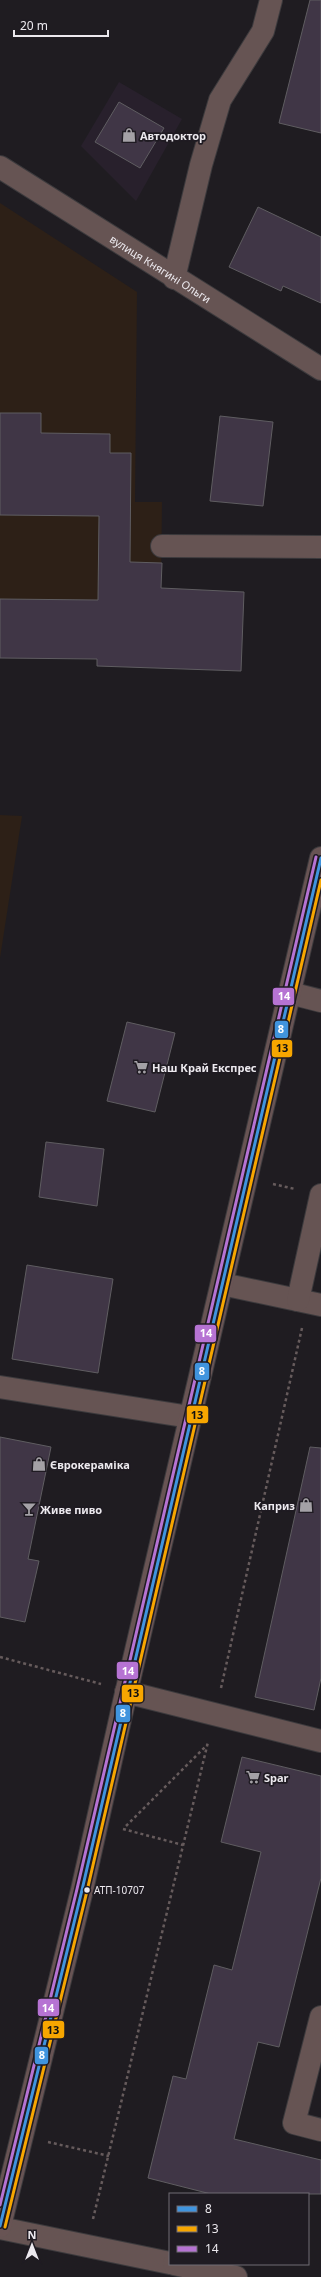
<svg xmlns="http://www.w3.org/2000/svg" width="321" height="2277" viewBox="0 0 321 2277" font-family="'Noto Sans',sans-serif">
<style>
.built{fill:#28202c}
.industrial{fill:#2d2017}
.building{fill:#403646;stroke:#5f5d61}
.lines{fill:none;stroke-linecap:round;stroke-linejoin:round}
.minor-casing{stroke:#3c3a3d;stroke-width:24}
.major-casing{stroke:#3c3a3d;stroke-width:24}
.path{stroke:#665b5c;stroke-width:2.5;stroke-dasharray:3 3;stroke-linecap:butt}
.minor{stroke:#665453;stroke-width:22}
.major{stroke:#685454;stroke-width:22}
.bus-1-casing{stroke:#1f1b22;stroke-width:6}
.bus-2-casing{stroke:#1f1b22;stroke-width:6}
.bus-3-casing{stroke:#1f1b22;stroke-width:6}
.bus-1{stroke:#4094de;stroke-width:3}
.bus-2{stroke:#f7a600;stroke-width:3}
.bus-3{stroke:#b673d3;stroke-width:3}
.bus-dot{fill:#ece9ee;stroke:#1f1b22;stroke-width:1.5}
.labels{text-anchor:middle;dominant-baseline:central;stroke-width:3.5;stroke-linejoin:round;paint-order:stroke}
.bus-label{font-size:10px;fill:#ece9ee;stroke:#1f1b22;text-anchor:start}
.poi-label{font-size:11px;font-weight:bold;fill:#ece9ee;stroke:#1f1b22;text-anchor:start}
.street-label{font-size:11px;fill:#ece9ee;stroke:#1f1b22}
.line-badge{stroke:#1f1b22;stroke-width:1.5}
.badge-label{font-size:11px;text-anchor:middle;font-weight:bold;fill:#fff}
.pale-badge-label{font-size:11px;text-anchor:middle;font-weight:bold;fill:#111}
</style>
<rect width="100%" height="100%" fill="#1f1c21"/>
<!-- built -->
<polygon class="built" points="119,82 182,119 136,201 81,146"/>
<!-- industrial -->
<g class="industrial">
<polygon points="0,203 137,292 135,502 162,502 160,667 97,666 97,659 0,658"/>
<polygon points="0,815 22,816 0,958"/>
</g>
<!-- building -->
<g class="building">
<polygon points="310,0 321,0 321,133 279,123"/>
<polygon points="119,102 164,128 140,168 95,142"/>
<polygon points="258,207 321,237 321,303 283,286 281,291 229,267"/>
<polygon points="0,413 41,413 41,433 110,434 110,453 131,453 130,562 162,563 161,588 244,592 241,671 97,666 97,659 0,658 0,599 98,600 99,516 0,515"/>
<polygon points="220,416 273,422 263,506 210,501"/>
<polygon points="127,1022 175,1033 155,1112 107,1101"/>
<polygon points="46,1142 104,1149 97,1206 39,1197"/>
<polygon points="27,1265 113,1279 98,1373 12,1359"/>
<polygon points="0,1437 51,1447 28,1559 39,1561 25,1622 0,1617"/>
<polygon points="310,1447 321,1448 321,1678 314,1710 255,1697"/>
<polygon points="242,1757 321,1776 321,1878 279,2047 258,2042 234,2139 321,2160 321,2194 211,2194 148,2178 173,2076 186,2079 214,1965 232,1970 261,1852 221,1842"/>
</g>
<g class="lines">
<defs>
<g id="minor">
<path id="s1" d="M0,167L321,369"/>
<polyline points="174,278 201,165 220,100 263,31 271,0"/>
<polyline points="162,546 321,547"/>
<polyline points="290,993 321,1001"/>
<polyline points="222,1284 321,1305"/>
<polyline points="298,1300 321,1195"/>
<polyline points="0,1387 190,1417"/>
<polyline points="126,1692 321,1741"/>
<polyline points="321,2017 294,2123 321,2130"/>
<polyline points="0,2228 170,2263"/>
<polyline points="174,2264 236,2277"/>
</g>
<polyline id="major" points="0,2226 82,1890 124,1702 321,858"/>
</defs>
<!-- minor casing -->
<use href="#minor" class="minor-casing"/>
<!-- major casing -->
<use href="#major" class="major-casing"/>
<!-- path -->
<g class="path">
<polyline points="273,1184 295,1189"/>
<polyline points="0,1657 101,1684"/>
<polyline points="221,1688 302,1328"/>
<polyline points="126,1826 207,1745"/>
<polyline points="123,1829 183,1845"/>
<polyline points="48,2142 109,2156"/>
<polyline points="93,2219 208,1742"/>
</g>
<!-- minor -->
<use href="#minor" class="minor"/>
<!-- major -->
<use href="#major" class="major"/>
<defs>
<polyline id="bus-1" points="0,2226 82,1890 321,858"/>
<polyline id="bus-2" points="5,2227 87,1891 321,880"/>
<polyline id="bus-3" points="0,2205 77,1889 316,857"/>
</defs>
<!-- bus-1 casing -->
<use href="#bus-1" class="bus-1-casing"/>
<!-- bus-2 casing -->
<use href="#bus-2" class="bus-2-casing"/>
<!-- bus-3 casing -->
<use href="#bus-3" class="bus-3-casing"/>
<!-- bus-1 -->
<use href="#bus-1" class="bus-1"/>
<!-- bus-2 -->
<use href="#bus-2" class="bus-2"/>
<!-- bus-3 -->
<use href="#bus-3" class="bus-3"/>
</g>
<!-- icons -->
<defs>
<symbol id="shop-bare" viewBox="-9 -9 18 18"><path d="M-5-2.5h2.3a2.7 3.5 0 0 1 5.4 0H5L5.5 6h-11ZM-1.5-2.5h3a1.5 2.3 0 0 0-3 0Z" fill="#a4a1a6" stroke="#1f1b22" stroke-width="2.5" paint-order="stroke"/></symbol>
<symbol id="supermarket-bare" viewBox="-9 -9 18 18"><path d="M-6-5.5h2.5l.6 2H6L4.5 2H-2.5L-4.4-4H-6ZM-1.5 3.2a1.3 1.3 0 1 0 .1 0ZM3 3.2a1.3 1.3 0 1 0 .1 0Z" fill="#a4a1a6" stroke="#1f1b22" stroke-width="2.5" paint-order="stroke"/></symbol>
<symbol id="bar-bare" viewBox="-9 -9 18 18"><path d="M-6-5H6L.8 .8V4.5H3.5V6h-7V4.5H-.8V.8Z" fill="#a4a1a6" stroke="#1f1b22" stroke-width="2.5" paint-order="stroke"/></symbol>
</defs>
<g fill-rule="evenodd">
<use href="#shop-bare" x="119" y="125" width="20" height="20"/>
<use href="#supermarket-bare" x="131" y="1057" width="20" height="20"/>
<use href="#shop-bare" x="29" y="1454" width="20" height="20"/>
<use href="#shop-bare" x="296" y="1495" width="20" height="20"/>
<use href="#bar-bare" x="19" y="1499" width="20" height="20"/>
<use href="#supermarket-bare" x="243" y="1767" width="20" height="20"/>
</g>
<!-- markers -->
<circle class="bus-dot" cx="87" cy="1890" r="3.5"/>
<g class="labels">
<!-- bus labels -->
<g class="bus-label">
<text x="94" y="1890">АТП-10707</text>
</g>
<!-- poi labels -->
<g class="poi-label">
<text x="140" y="135">Автодоктор</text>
<text x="152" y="1067">Наш Край Експрес</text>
<text x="50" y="1464">Єврокераміка</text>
<text x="295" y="1505" text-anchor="end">Каприз</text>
<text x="40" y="1509">Живе пиво</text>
<text x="264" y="1777">Spar</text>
</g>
<!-- street labels -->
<g class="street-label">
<text stroke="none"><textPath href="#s1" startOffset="190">вулиця Княгині Ольги</textPath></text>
</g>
</g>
<g class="line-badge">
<rect x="272" y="987" width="23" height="19" rx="4" fill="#b673d3"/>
<rect x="274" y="1020" width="15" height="19" rx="4" fill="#4094de"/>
<rect x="271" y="1039" width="22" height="19" rx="4" fill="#f7a600"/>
<rect x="194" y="1324" width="23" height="19" rx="4" fill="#b673d3"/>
<rect x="194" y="1362" width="16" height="19" rx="4" fill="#4094de"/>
<rect x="186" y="1405" width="23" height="19" rx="4" fill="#f7a600"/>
<rect x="116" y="1661" width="23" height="19" rx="4" fill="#b673d3"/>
<rect x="121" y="1684" width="23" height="19" rx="4" fill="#f7a600"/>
<rect x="115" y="1704" width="16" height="19" rx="4" fill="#4094de"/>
<rect x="37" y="1998" width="23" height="19" rx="4" fill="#b673d3"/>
<rect x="42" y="2020" width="23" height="19" rx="4" fill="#f7a600"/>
<rect x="34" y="2046" width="15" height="19" rx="4" fill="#4094de"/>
</g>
<g class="badge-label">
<text x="284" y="1000">14</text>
<text x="281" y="1033">8</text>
<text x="206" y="1337">14</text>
<text x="202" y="1375">8</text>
<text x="128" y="1675">14</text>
<text x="123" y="1717">8</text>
<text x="48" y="2012">14</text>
<text x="42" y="2059">8</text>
</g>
<g class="pale-badge-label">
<text x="282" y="1052">13</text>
<text x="197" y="1419">13</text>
<text x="133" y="1697">13</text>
<text x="53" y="2034">13</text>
</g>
<!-- legend -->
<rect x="169" y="2193" width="140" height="72" fill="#1f1b22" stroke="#716d74"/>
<rect x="177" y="2206" width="20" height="6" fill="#4094de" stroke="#716d74"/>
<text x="205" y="2213" font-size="12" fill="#ece9ee">8</text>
<rect x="177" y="2226" width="20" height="6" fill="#f7a600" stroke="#716d74"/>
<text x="205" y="2233" font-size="12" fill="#ece9ee">13</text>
<rect x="177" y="2246" width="20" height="6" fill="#b673d3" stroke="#716d74"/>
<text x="205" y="2253" font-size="12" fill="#ece9ee">14</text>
<!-- north arrow -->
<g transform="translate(32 2245)" stroke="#1f1b22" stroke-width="3" paint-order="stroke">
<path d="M0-3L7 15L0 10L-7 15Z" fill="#ece9ee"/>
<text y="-6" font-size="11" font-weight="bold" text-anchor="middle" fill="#ece9ee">N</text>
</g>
<!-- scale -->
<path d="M14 30v6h94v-6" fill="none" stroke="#ece9ee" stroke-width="2"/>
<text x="20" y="30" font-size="12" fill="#ece9ee" stroke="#1f1b22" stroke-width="3" paint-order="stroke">20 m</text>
</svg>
